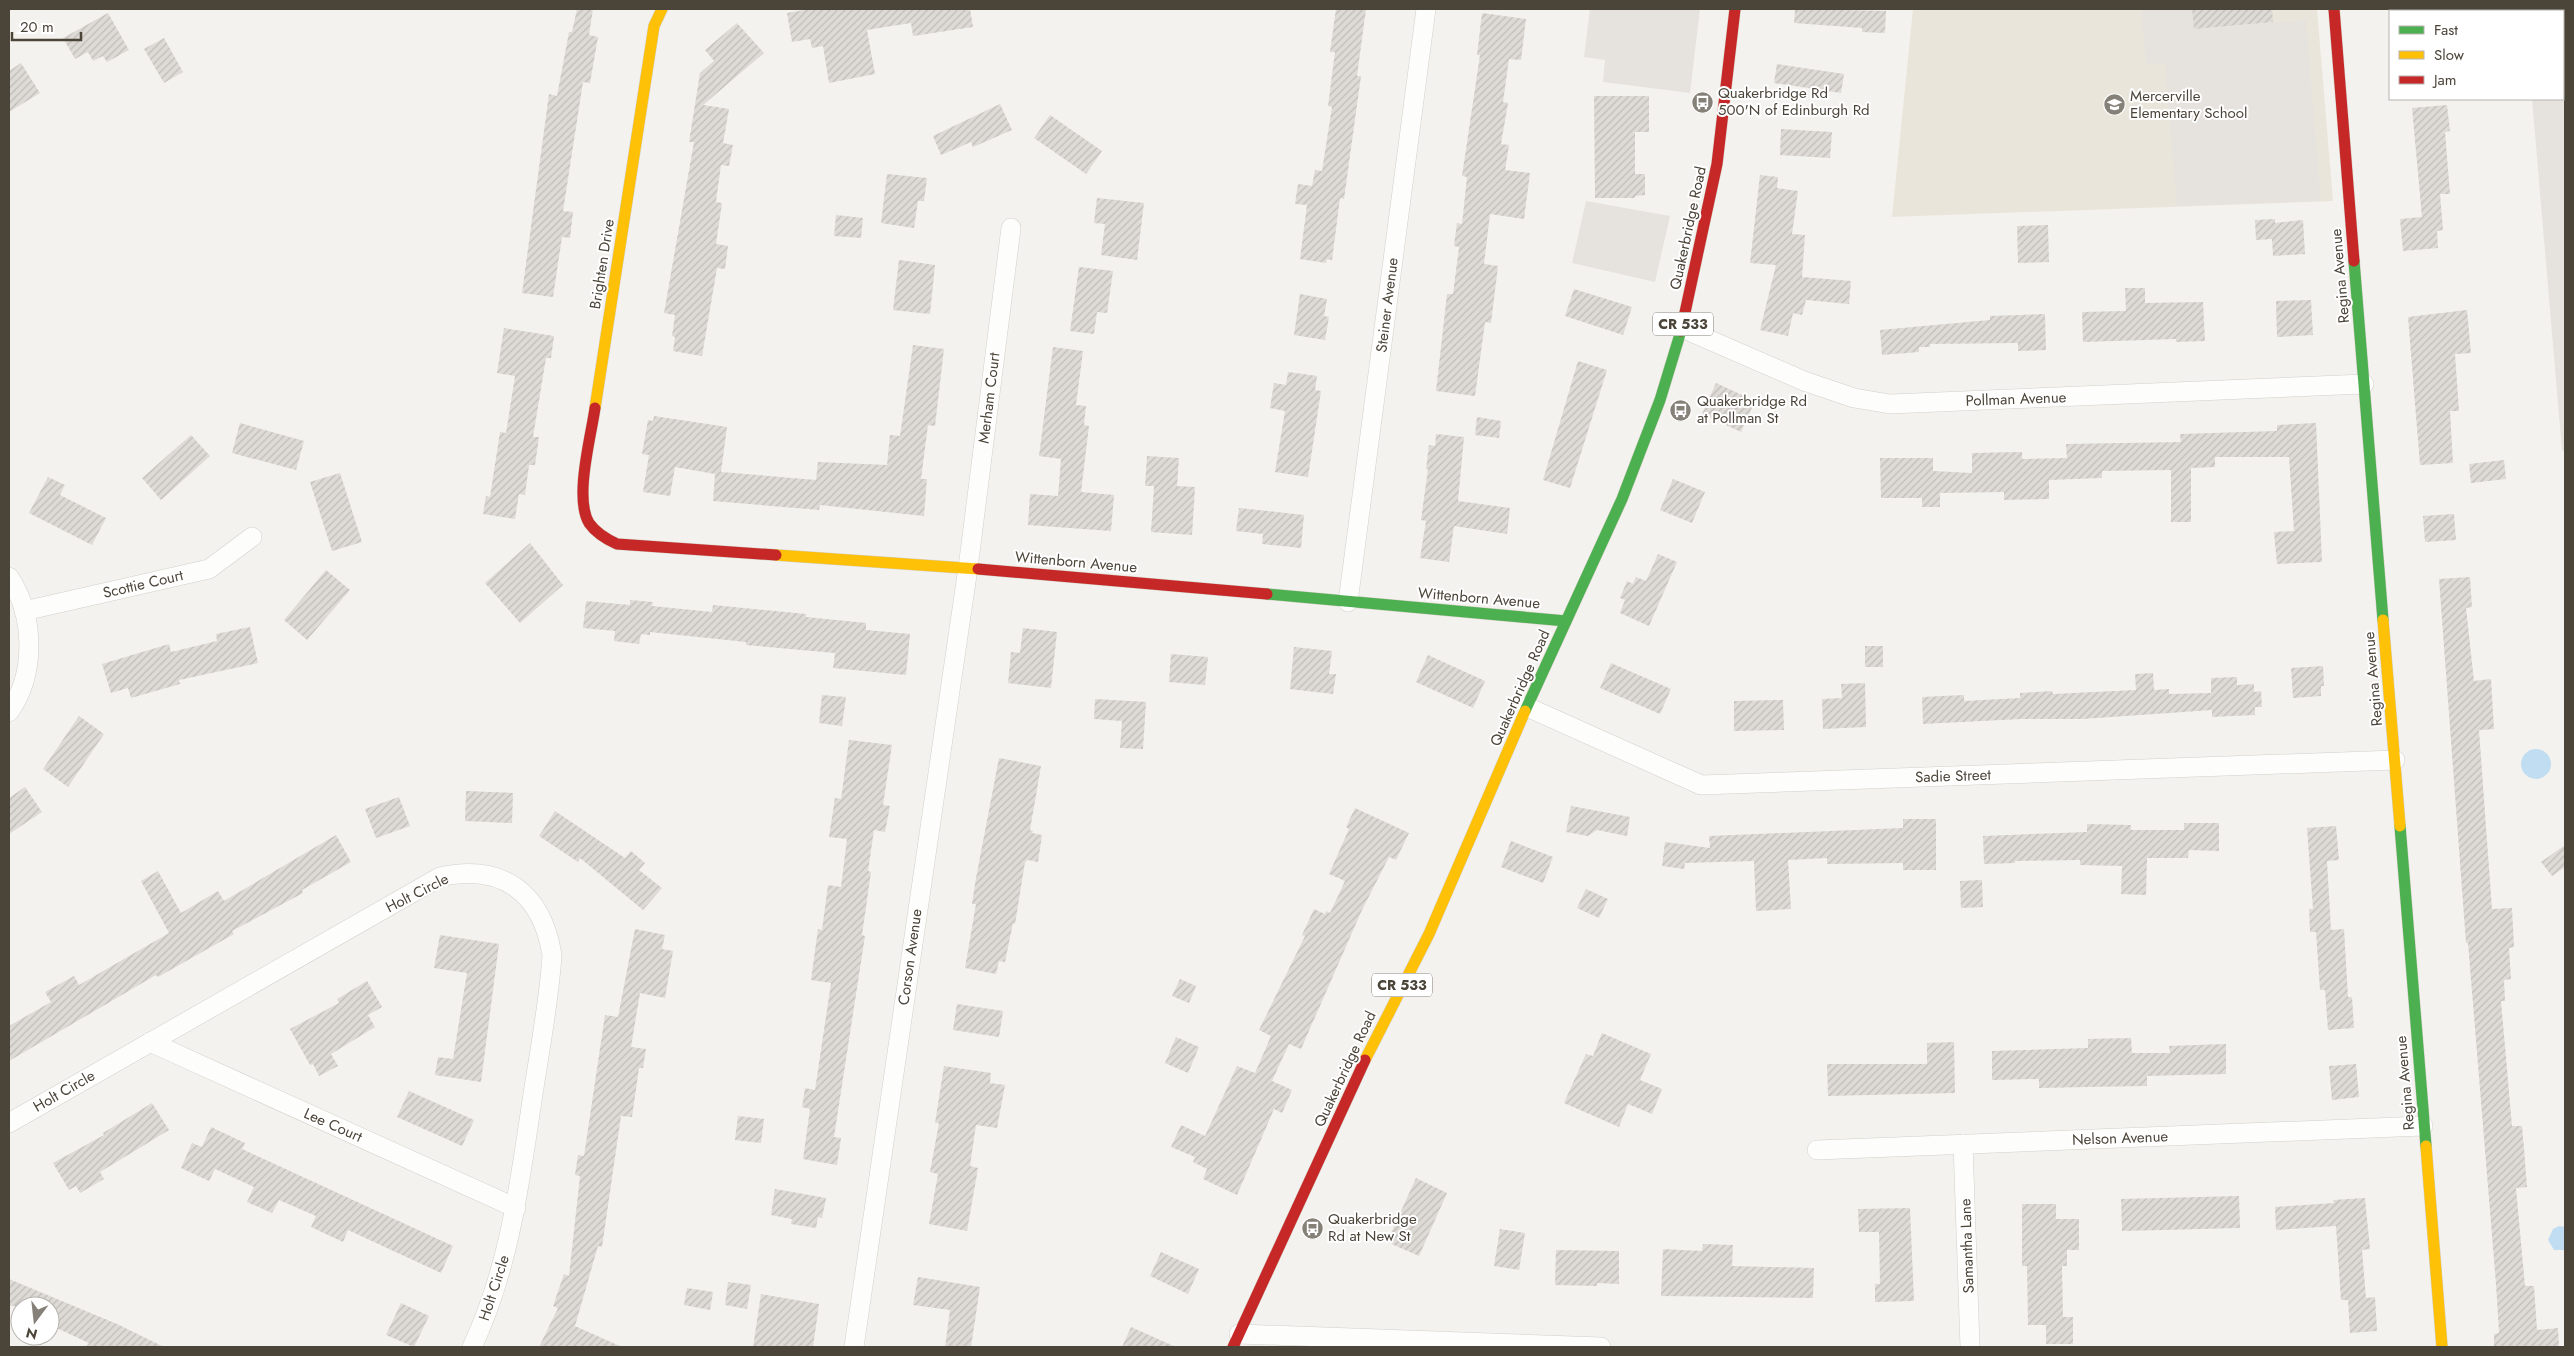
<svg xmlns="http://www.w3.org/2000/svg" width="2574" height="1356" viewBox="0 0 2574 1356" font-family="Jost,sans-serif">
<style>
.education{fill:#eae5da}
.parking{fill:#e6e3df}
.water{fill:#c0ddf1}
.building{fill:url(#building-hatch)}
.lines{fill:none;stroke-linecap:round;stroke-linejoin:round}
.street-casing{stroke:#d2d0cb;stroke-width:20}
.fast-casing{stroke:#d3cfc5;stroke-width:12}
.slow-casing{stroke:#d3cfc5;stroke-width:12}
.jam-casing{stroke:#d3cfc5;stroke-width:12}
.street{stroke:#fdfdfc;stroke-width:19}
.fast{stroke:#4caf50;stroke-width:11}
.slow{stroke:#ffc107;stroke-width:11}
.jam{stroke:#c62828;stroke-width:11}
.labels{text-anchor:middle;dominant-baseline:central;stroke-width:4;stroke-linejoin:round;paint-order:stroke}
.shield{fill:#fff;stroke:#817c74;stroke-width:1}
.shield-label{font-size:14px;font-weight:bold;fill:#4b4439}
.poi-label{font-size:15px;fill:#4b4439;stroke:#fff;text-anchor:start}
.street-label{font-size:15px;fill:#4b4439;stroke:#fff}
</style>
<defs>
<pattern id="building-hatch" width="6" height="6" patternUnits="userSpaceOnUse" patternTransform="scale(1.25)"><rect width="6" height="6" fill="#dedbd6"/><path d="M-1 1l2-2M0 6l6-6M5 7l2-2" fill="none" stroke="#c0bdb8"/></pattern>
</defs>
<rect width="100%" height="100%" fill="#f4f2ee"/>
<!-- education -->
<polygon class="education" points="1913,9 2317,9 2333,201 1892,217"/>
<!-- parking -->
<g class="parking">
<polygon points="1590,9 1700,9 1690,93 1603,82 1605,60 1584,57"/>
<polygon points="2141,9 2192,9 2194,29 2306,20 2321,201 2177,206 2165,64 2146,65"/>
<polygon points="2525,9 2565,9 2565,450 2562,451 2532,99 2563,99 2563,11 2525,11"/>
<polygon points="1586,201 1670,216 1655,282 1572,263"/>
</g>
<!-- water -->
<g class="water">
<circle cx="2536" cy="764" r="15"/>
<polygon points="2559,1226 2565,1227 2565,1250 2554,1250 2548,1240 2553,1229"/>
</g>
<!-- building -->
<g class="building">
<polygon points="577,9 593,9 589,35 598,37 590,83 583,82 563,211 573,212 570,238 562,237 553,297 522,293 549,94 557,96 569,32 572,32"/>
<polygon points="810,9 970,9 973,27 913,36 911,23 867,30 875,74 829,83 823,46 812,48 810,39 792,42 787,13"/>
<polygon points="1336,9 1366,9 1357,76 1361,76 1344,199 1340,198 1332,260 1327,259 1326,263 1300,259 1307,205 1295,204 1298,184 1312,186 1315,170 1322,171 1332,107 1328,106 1335,52 1330,52"/>
<polygon points="1795,9 1886,11 1885,33 1862,32 1862,28 1794,23"/>
<polygon points="2192,9 2272,9 2273,22 2194,29"/>
<polygon points="108,13 129,50 107,62 103,56 93,61 88,52 75,59 63,38"/>
<polygon points="1482,13 1526,19 1521,60 1509,59 1503,102 1508,103 1501,144 1509,145 1505,170 1530,173 1524,219 1490,214 1484,264 1498,266 1491,323 1485,322 1475,396 1436,391 1447,294 1453,294 1459,247 1454,246 1457,223 1462,224 1467,177 1462,176 1480,55 1477,55"/>
<polygon points="737,23 764,53 703,105 729,109 723,143 733,145 729,166 721,165 716,202 722,203 716,244 728,246 725,269 717,268 702,356 673,351 675,337 672,336 675,315 664,313 694,142 689,142 700,73 714,61 705,50"/>
<polygon points="164,38 183,72 164,83 144,49"/>
<polygon points="21,63 40,93 9,112 9,71"/>
<polygon points="1777,64 1844,74 1841,93 1774,83"/>
<polygon points="1594,96 1649,96 1649,132 1635,132 1635,174 1645,174 1645,195 1635,196 1635,198 1595,198"/>
<polygon points="1000,104 1012,130 973,147 971,142 941,155 933,136"/>
<polygon points="2447,105 2450,131 2445,132 2450,194 2440,194 2443,230 2437,231 2438,248 2403,251 2400,219 2422,217 2412,108"/>
<polygon points="1050,115 1102,151 1086,174 1034,138"/>
<polygon points="1781,129 1832,132 1830,158 1780,155"/>
<polygon points="887,174 927,178 924,201 918,201 914,228 881,223"/>
<polygon points="1760,175 1778,177 1777,188 1798,191 1792,234 1805,235 1802,277 1851,281 1849,304 1806,300 1802,315 1793,313 1788,336 1760,330 1776,265 1750,263"/>
<polygon points="1097,198 1144,203 1137,260 1101,255 1105,224 1094,223"/>
<polygon points="836,215 863,218 861,238 834,236"/>
<polygon points="2275,219 2275,223 2303,220 2305,254 2273,256 2272,239 2256,240 2255,220"/>
<polygon points="2048,225 2049,262 2018,263 2017,226"/>
<polygon points="899,260 935,265 930,314 893,310"/>
<polygon points="1079,267 1113,271 1107,313 1097,312 1094,334 1070,331"/>
<polygon points="2125,288 2145,288 2145,303 2203,302 2205,341 2176,342 2176,339 2083,342 2082,312 2126,311"/>
<polygon points="1574,289 1632,307 1623,335 1565,316"/>
<polygon points="1300,294 1327,299 1324,316 1329,317 1325,340 1294,335"/>
<polygon points="2311,300 2313,335 2277,337 2276,301"/>
<polygon points="2467,310 2471,353 2455,354 2459,411 2450,411 2453,463 2420,465 2408,317"/>
<polygon points="2045,314 2046,350 2018,351 2018,343 1930,344 1930,347 1919,347 1919,352 1882,355 1880,330 1990,320 1990,316"/>
<polygon points="504,328 554,336 551,358 546,358 533,437 539,437 535,465 529,465 525,495 519,494 515,519 483,514 486,496 490,497 500,432 506,433 515,376 497,373"/>
<polygon points="913,345 944,349 935,426 928,425 921,479 927,479 924,516 820,505 819,510 713,501 715,474 675,467 670,496 643,492 649,455 642,454 648,420 653,421 654,416 727,427 721,472 816,480 818,462 887,465 890,435 900,436"/>
<polygon points="1053,347 1083,351 1076,405 1086,406 1084,425 1089,426 1081,492 1114,495 1111,531 1028,525 1030,494 1058,496 1061,459 1039,456"/>
<polygon points="1578,361 1607,370 1570,488 1543,480"/>
<polygon points="1288,372 1317,376 1315,390 1321,391 1308,477 1275,472 1285,411 1270,408 1274,383 1286,385"/>
<polygon points="1716,383 1755,401 1741,432 1702,414"/>
<polygon points="1477,417 1501,421 1499,438 1475,435"/>
<polygon points="240,423 304,441 296,470 232,453"/>
<polygon points="2316,423 2322,562 2277,564 2274,532 2294,531 2289,457 2215,457 2215,467 2191,468 2191,522 2171,522 2171,470 2102,471 2102,478 2049,480 2049,499 2004,500 2004,492 1940,493 1940,507 1922,507 1922,498 1881,498 1880,458 1933,458 1933,471 1972,473 1972,453 2022,452 2022,459 2067,458 2066,444 2181,442 2180,434 2277,431 2277,425"/>
<polygon points="1436,434 1464,437 1458,501 1510,508 1507,534 1454,526 1449,562 1420,558 1426,521 1421,520 1428,469 1426,469 1429,445 1435,446"/>
<polygon points="191,435 210,456 161,500 142,478"/>
<polygon points="1147,456 1179,458 1177,486 1195,487 1192,535 1151,532 1154,486 1145,486"/>
<polygon points="2504,460 2506,479 2471,483 2469,464"/>
<polygon points="340,473 362,542 332,551 310,482"/>
<polygon points="48,477 65,485 60,495 106,518 92,545 29,513"/>
<polygon points="1673,479 1705,492 1692,523 1660,510"/>
<polygon points="1239,508 1304,515 1301,548 1262,544 1263,534 1236,531"/>
<polygon points="2454,514 2456,540 2425,542 2423,516"/>
<polygon points="530,543 563,585 520,623 485,583"/>
<polygon points="1658,554 1677,562 1649,626 1620,613 1625,600 1620,598 1627,581 1633,584 1636,577 1646,581"/>
<polygon points="326,570 350,590 307,640 284,620"/>
<polygon points="2470,577 2472,607 2466,608 2474,681 2491,679 2494,729 2479,730 2492,909 2512,908 2514,947 2509,948 2511,979 2504,980 2505,1001 2501,1001 2512,1126 2522,1126 2524,1149 2527,1187 2516,1188 2525,1286 2534,1286 2537,1330 2558,1328 2559,1347 2494,1347 2494,1334 2499,1333 2496,1284 2468,943 2466,943 2439,579"/>
<polygon points="630,600 653,602 652,606 712,612 713,605 806,614 806,617 866,623 866,630 910,634 906,675 833,668 835,653 746,645 746,642 650,632 650,635 641,634 639,644 614,641 615,631 583,628 586,601 630,605"/>
<polygon points="250,627 258,663 179,680 180,684 131,698 128,688 111,693 102,664 169,644 171,652 217,641 216,634"/>
<polygon points="1023,628 1057,632 1051,688 1008,683 1011,652 1020,653"/>
<rect x="1865" y="646" width="18" height="21"/>
<polygon points="1294,647 1332,651 1329,674 1336,674 1333,694 1290,689"/>
<polygon points="1171,654 1208,657 1205,685 1169,682"/>
<polygon points="1428,655 1485,681 1473,708 1416,682"/>
<polygon points="1611,663 1671,689 1660,714 1600,688"/>
<polygon points="2323,666 2324,686 2321,686 2321,696 2293,698 2291,668"/>
<polygon points="2153,673 2154,690 2169,689 2169,694 2211,693 2211,678 2237,677 2237,685 2254,684 2254,692 2261,691 2262,707 2255,707 2255,715 2212,717 2212,710 2083,719 2021,719 1923,724 1922,697 1964,695 1964,701 2020,698 2020,693 2052,691 2053,694 2136,690 2135,674"/>
<polygon points="1865,683 1866,727 1823,729 1822,699 1842,698 1841,684"/>
<polygon points="822,695 846,697 842,726 819,723"/>
<polygon points="1095,699 1146,702 1143,749 1120,748 1122,721 1094,719"/>
<polygon points="1783,700 1784,730 1734,731 1734,701"/>
<polygon points="79,716 104,734 68,787 43,769"/>
<polygon points="849,740 892,745 883,805 890,806 885,832 874,830 868,871 871,872 862,935 865,936 834,1137 841,1138 837,1165 803,1159 810,1109 802,1107 805,1088 815,1090 831,983 811,980 818,929 822,930 828,885 841,887 847,839 829,837 835,798 841,799"/>
<polygon points="999,758 1041,766 1030,830 1033,831 1032,833 1042,835 1038,862 1028,860 1025,862 1015,924 1013,923 1005,962 999,961 996,974 965,968 976,904 972,904 976,878"/>
<polygon points="25,787 42,812 9,834 9,798"/>
<polygon points="466,791 513,793 512,823 465,821"/>
<polygon points="399,797 410,826 376,838 365,809"/>
<polygon points="1571,806 1630,817 1627,836 1597,830 1588,836 1566,832"/>
<polygon points="1355,808 1409,833 1396,860 1389,857 1362,910 1301,1049 1289,1044 1272,1081 1292,1090 1282,1113 1274,1109 1237,1195 1203,1179 1207,1169 1193,1162 1195,1157 1171,1147 1181,1125 1205,1136 1237,1066 1255,1073 1271,1036 1259,1030 1305,936 1302,935 1314,909 1325,914 1326,911 1330,913 1345,881 1329,874 1349,829 1346,827"/>
<polygon points="555,811 625,858 631,851 645,863 639,870 662,888 643,910 580,858 578,862 539,836"/>
<polygon points="1903,819 1936,819 1936,870 1903,870 1903,863 1827,864 1827,858 1788,860 1791,909 1756,911 1754,861 1685,863 1684,869 1662,866 1665,842 1710,848 1709,836 1903,828"/>
<polygon points="2184,823 2219,823 2219,851 2189,850 2188,858 2147,858 2146,895 2121,894 2122,866 2080,865 2080,860 2015,861 2015,863 1984,864 1983,836 2087,832 2087,824 2131,825 2131,830 2184,830"/>
<polygon points="2336,826 2339,860 2327,861 2331,930 2344,929 2348,997 2352,997 2354,1028 2328,1030 2325,990 2320,990 2316,932 2310,932 2309,909 2313,909 2307,828"/>
<polygon points="336,835 351,862 302,890 303,893 232,931 234,934 158,977 156,975 9,1061 9,1026 51,1002 45,992 74,976 79,985 169,933 141,881 158,871 181,913 218,891 224,901"/>
<polygon points="1511,841 1553,857 1543,883 1501,867"/>
<polygon points="2565,845 2565,867 2552,876 2541,862"/>
<polygon points="1982,880 1983,907 1961,908 1960,881"/>
<polygon points="1586,889 1608,899 1599,918 1577,908"/>
<polygon points="635,929 665,935 662,949 673,951 665,998 640,993 631,1047 646,1049 643,1068 639,1068 632,1117 621,1116 602,1247 598,1246 575,1326 622,1347 539,1347 558,1308 553,1306 564,1274 569,1276 580,1176 575,1175 578,1155 584,1156 605,1015 618,1017"/>
<polygon points="440,935 499,944 481,1082 435,1075 438,1057 453,1059 467,973 434,968"/>
<polygon points="1180,979 1196,986 1189,1003 1172,996"/>
<polygon points="367,981 382,1007 368,1015 375,1027 331,1054 338,1066 319,1076 313,1064 310,1065 290,1029 339,1003 337,999"/>
<polygon points="957,1004 1003,1011 999,1037 953,1030"/>
<polygon points="1602,1033 1651,1054 1640,1080 1662,1089 1652,1114 1628,1104 1619,1127 1564,1103 1586,1054 1593,1056"/>
<polygon points="1176,1037 1199,1047 1188,1073 1165,1063"/>
<polygon points="2131,1038 2132,1053 2170,1053 2169,1046 2226,1044 2226,1074 2147,1076 2147,1086 2089,1087 2039,1088 2039,1079 1992,1080 1992,1051 2088,1048 2088,1039"/>
<polygon points="1954,1042 1955,1093 1828,1096 1827,1064 1927,1064 1927,1043"/>
<polygon points="2356,1064 2359,1097 2332,1100 2329,1066"/>
<polygon points="944,1066 991,1073 990,1083 1005,1085 997,1128 976,1125 970,1166 978,1168 967,1231 929,1224 938,1174 930,1172 939,1123 935,1123"/>
<polygon points="409,1091 474,1120 462,1146 397,1117"/>
<polygon points="152,1103 169,1130 100,1172 104,1179 80,1193 76,1186 69,1190 53,1163 104,1135 103,1133"/>
<polygon points="738,1116 764,1119 761,1143 735,1140"/>
<polygon points="211,1127 245,1143 242,1149 453,1246 441,1273 348,1230 343,1242 311,1227 316,1216 279,1200 272,1213 247,1202 254,1187 215,1169 209,1181 181,1168 192,1143 202,1147"/>
<polygon points="1416,1178 1447,1193 1419,1256 1387,1242"/>
<polygon points="775,1189 826,1198 822,1218 818,1217 816,1228 791,1224 792,1219 771,1215"/>
<polygon points="2239,1196 2240,1228 2122,1231 2121,1199"/>
<polygon points="2365,1198 2370,1249 2362,1250 2366,1298 2375,1297 2377,1331 2350,1333 2348,1300 2341,1300 2336,1226 2276,1230 2275,1207 2334,1203 2333,1200"/>
<polygon points="2022,1204 2056,1204 2056,1219 2079,1219 2079,1250 2067,1250 2067,1266 2062,1266 2063,1317 2073,1317 2073,1344 2046,1344 2046,1325 2028,1325 2027,1266 2022,1266"/>
<polygon points="1910,1208 1914,1301 1875,1302 1875,1284 1880,1284 1879,1232 1859,1232 1858,1209"/>
<polygon points="1500,1229 1525,1233 1519,1270 1494,1266"/>
<polygon points="1703,1244 1733,1245 1732,1266 1814,1268 1813,1298 1661,1296 1663,1249 1702,1251"/>
<polygon points="1556,1250 1619,1251 1619,1284 1597,1283 1597,1286 1555,1285"/>
<polygon points="1161,1252 1199,1269 1188,1294 1150,1276"/>
<polygon points="918,1277 980,1287 971,1347 945,1347 950,1310 913,1305"/>
<polygon points="9,1279 117,1324 164,1347 86,1347 89,1343 50,1325 50,1306 9,1306"/>
<polygon points="728,1282 751,1285 747,1309 725,1305"/>
<polygon points="687,1288 713,1292 710,1310 684,1305"/>
<polygon points="761,1294 819,1304 813,1347 753,1347"/>
<polygon points="401,1303 429,1316 414,1347 386,1335"/>
<polygon points="1131,1327 1176,1347 1122,1347"/>
</g>
<g class="lines">
<defs>
<g id="street">
<polyline points="1682,328 1804,381 1854,398 1890,404 2364,384"/>
<path d="M9,577C35,616 36,674 9,712"/>
<polyline points="1348,602 1426,9"/>
<polyline points="24,611 209,569 252,537"/>
<polyline points="1527,707 1701,785 2395,760"/>
<polyline points="150,1042 516,1208"/>
<path d="M9,1123L440,877C503,863 542,893 552,955C549,1002 540,1048 533,1094C520,1180 510,1267 472,1347"/>
<polyline points="1963,1144 1970,1347"/>
<polyline points="1817,1150 2423,1126"/>
<polyline points="1239,1334 1601,1347"/>
<polyline points="854,1347 968,568 1011,228"/>
</g>
<g id="fast">
<polyline points="2354,261 2383,620"/>
<polyline points="1267,594 1566,621"/>
<polyline points="1525,711 1622,499 1660,400 1681,331"/>
<polyline points="2400,826 2426,1146"/>
</g>
<g id="slow">
<polyline points="595,408 654,26 662,9"/>
<polyline points="776,555 978,569"/>
<polyline points="2383,620 2400,826"/>
<polyline points="1365,1060 1429,934 1525,711"/>
<polyline points="2426,1146 2442,1347"/>
</g>
<g id="jam">
<polyline points="2334,9 2354,261"/>
<polyline points="1681,331 1717,164 1735,9"/>
<path d="M595,408C591,437 574,498 589,523C596,533 606,539 617,544L776,555"/>
<polyline points="978,569 1267,594"/>
<polyline points="1233,1347 1365,1060"/>
</g>
</defs>
<!-- street casing -->
<use href="#street" class="street-casing"/>
<!-- fast casing -->
<use href="#fast" class="fast-casing"/>
<!-- slow casing -->
<use href="#slow" class="slow-casing"/>
<!-- jam casing -->
<use href="#jam" class="jam-casing"/>
<!-- street -->
<use href="#street" class="street"/>
<!-- fast -->
<use href="#fast" class="fast"/>
<!-- slow -->
<use href="#slow" class="slow"/>
<!-- jam -->
<use href="#jam" class="jam"/>
</g>
<!-- icons -->
<defs>
<symbol id="bus-disc" viewBox="-11 -11 22 22"><circle r="9.5" fill="#868178" stroke="#fff"/><path d="M-5-6H5V4H4V6H2V4H-2V6H-4V4H-5ZM-3.5-4V0h7V-4ZM-3.5 1.2v1.5H-2V1.2ZM2 1.2v1.5H3.5V1.2Z" fill="#fff"/></symbol>
<symbol id="school-disc" viewBox="-11 -11 22 22"><circle r="9.5" fill="#868178" stroke="#fff"/><path d="M0-5L7-2L0 1L-7-2ZM-4 1L0 2.5L4 1V4Q0 6-4 4Z" fill="#fff"/></symbol>
</defs>
<g fill-rule="evenodd">
<use href="#bus-disc" x="1690" y="90" width="25" height="25"/>
<use href="#school-disc" x="2102" y="92" width="25" height="25"/>
<use href="#bus-disc" x="1668" y="398" width="25" height="25"/>
<use href="#bus-disc" x="1300" y="1216" width="25" height="25"/>
</g>
<g class="labels">
<!-- shield labels -->
<g class="shield">
<rect x="1653" y="312.5" width="60" height="23" rx="4"/>
<rect x="1372" y="973.5" width="60" height="23" rx="4"/>
</g>
<g class="shield-label">
<text x="1683" y="324">CR 533</text>
<text x="1402" y="985">CR 533</text>
</g>
<!-- poi labels -->
<g class="poi-label">
<text x="1718" y="93">Quakerbridge Rd<tspan x="1718" dy="17">500'N of Edinburgh Rd</tspan></text>
<text x="2130" y="96">Mercerville<tspan x="2130" dy="17">Elementary School</tspan></text>
<text x="1697" y="401">Quakerbridge Rd<tspan x="1697" dy="17">at Pollman St</tspan></text>
<text x="1328" y="1219">Quakerbridge<tspan x="1328" dy="17">Rd at New St</tspan></text>
</g>
<!-- street labels -->
<g class="street-label">
<text transform="translate(1688 228) rotate(-78)">Quakerbridge Road</text>
<text transform="translate(602 264) rotate(-81)">Brighten Drive</text>
<text transform="translate(2340 276) rotate(-95)">Regina Avenue</text>
<text transform="translate(1387 305) rotate(-83)">Steiner Avenue</text>
<text transform="translate(989 398) rotate(-83)">Merham Court</text>
<text transform="translate(2016 399) rotate(-2)">Pollman Avenue</text>
<text transform="translate(1076 562) rotate(5)">Wittenborn Avenue</text>
<text transform="translate(143 584) rotate(-13)">Scottie Court</text>
<text transform="translate(1479 598) rotate(5)">Wittenborn Avenue</text>
<text transform="translate(2373 679) rotate(-95)">Regina Avenue</text>
<text transform="translate(1520 688) rotate(-66)">Quakerbridge Road</text>
<text transform="translate(1953 776) rotate(-2)">Sadie Street</text>
<text transform="translate(417 893) rotate(-27)">Holt Circle</text>
<text transform="translate(910 957) rotate(-82)">Corson Avenue</text>
<text transform="translate(1345 1069) rotate(-65)">Quakerbridge Road</text>
<text transform="translate(2405 1083) rotate(-95)">Regina Avenue</text>
<text transform="translate(64 1091) rotate(-30)">Holt Circle</text>
<text transform="translate(333 1125) rotate(24)">Lee Court</text>
<text transform="translate(2120 1138) rotate(-2)">Nelson Avenue</text>
<text transform="translate(1967 1246) rotate(-92)">Samantha Lane</text>
<text transform="translate(494 1288) rotate(-72)">Holt Circle</text>
</g>
</g>
<!-- border -->
<rect width="2574" height="1356" fill="none" stroke="#4b4439" stroke-width="20"/>
<!-- legend -->
<rect x="2389" y="10" width="175" height="90" fill="#ffffff" stroke="#b7b4b0"/>
<rect x="2399" y="26" width="25" height="8" fill="#4caf50" stroke="#b7b4b0"/>
<text x="2434" y="35" font-size="15" fill="#4b4439">Fast</text>
<rect x="2399" y="51" width="25" height="8" fill="#ffc107" stroke="#b7b4b0"/>
<text x="2434" y="60" font-size="15" fill="#4b4439">Slow</text>
<rect x="2399" y="76" width="25" height="8" fill="#c62828" stroke="#b7b4b0"/>
<text x="2434" y="85" font-size="15" fill="#4b4439">Jam</text>
<!-- north arrow -->
<g transform="translate(35 1321) rotate(195)"><circle r="24" fill="#ffffff" stroke="#b7b4b0"/>
<path d="M0-4L9 19L0 12L-9 19Z" fill="#868178"/>
<text y="-8" font-size="14" font-weight="bold" text-anchor="middle" fill="#4b4439">N</text>
</g>
<!-- scale -->
<path d="M12 32v8h69v-8" fill="none" stroke="#4b4439" stroke-width="2.5"/>
<text x="20" y="32" font-size="15" fill="#4b4439" stroke="#ffffff" stroke-width="4" paint-order="stroke">20 m</text>
</svg>
